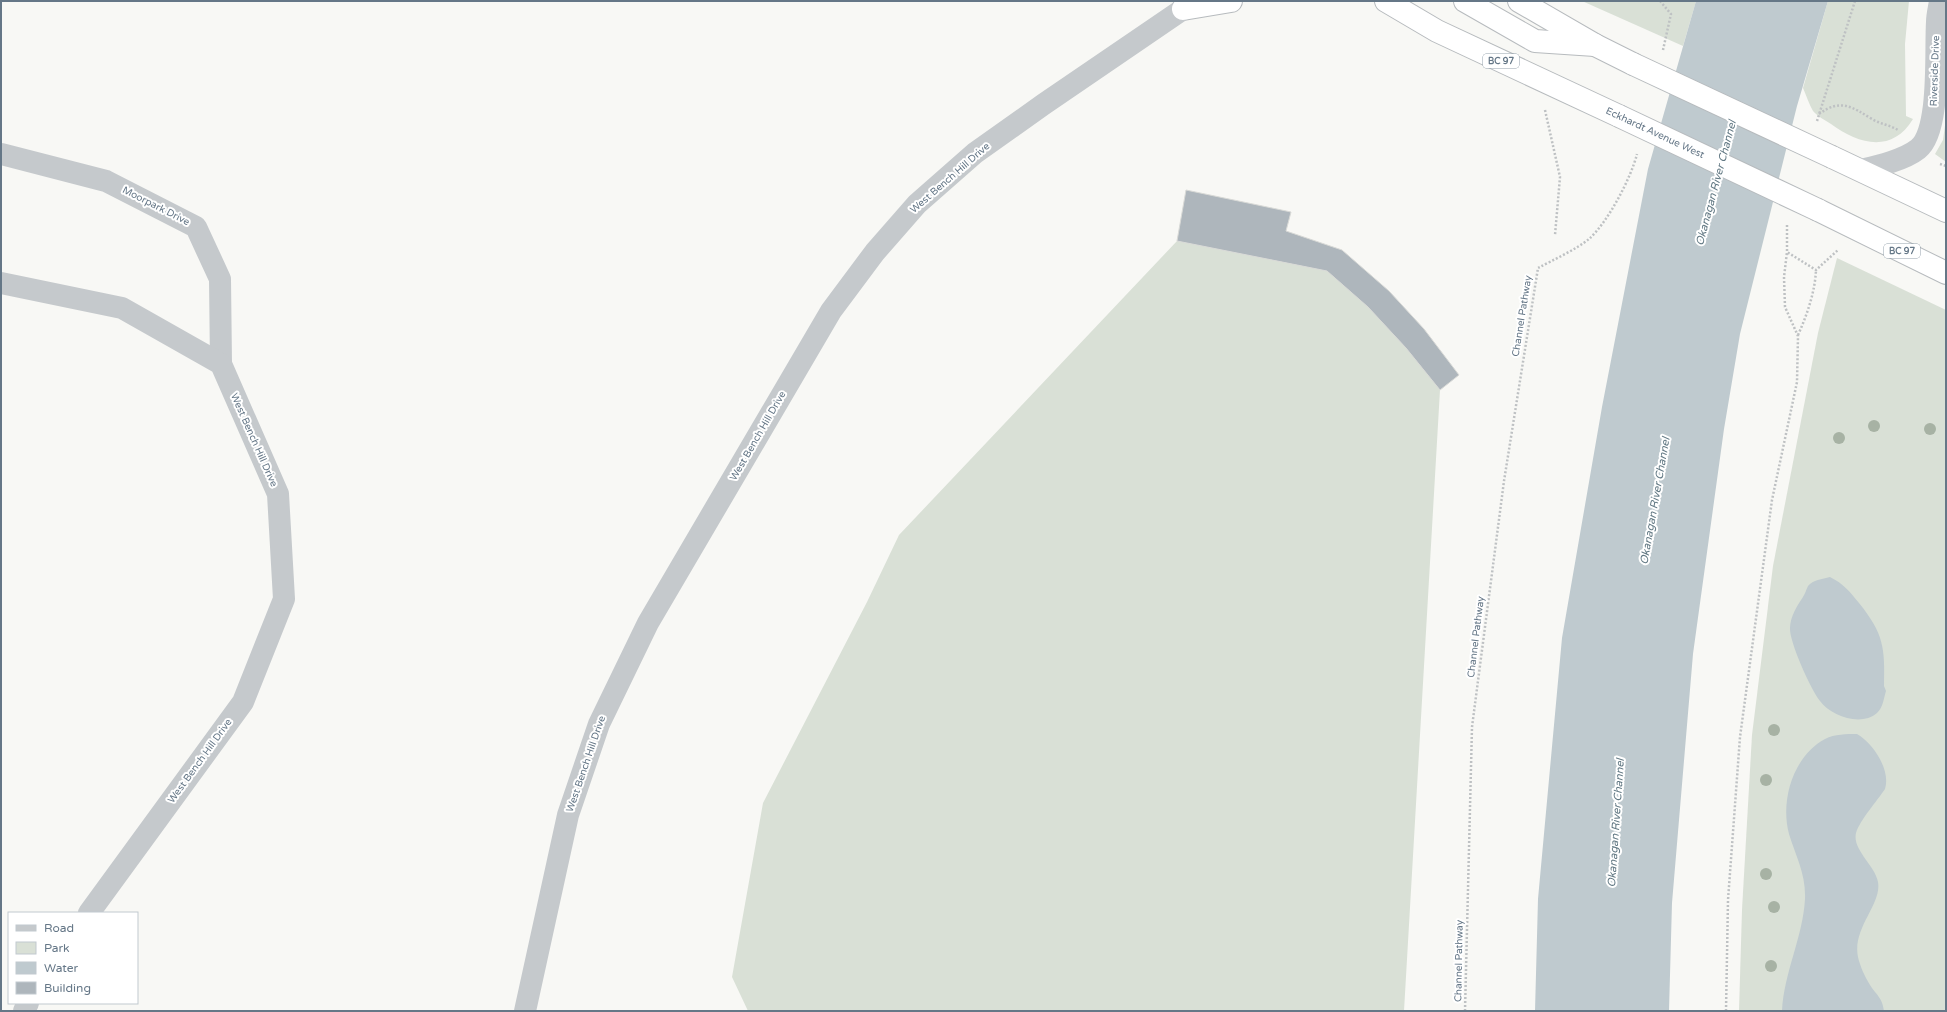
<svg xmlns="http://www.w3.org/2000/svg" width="1947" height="1012" viewBox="0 0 1947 1012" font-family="'Varela Round',sans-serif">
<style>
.green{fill:#d9e0d6}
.water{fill:#bfcacf}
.building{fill:#aeb6bc;stroke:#d9dad7}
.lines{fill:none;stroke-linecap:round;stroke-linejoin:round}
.trunk-casing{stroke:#b7bbbe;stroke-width:24}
.path{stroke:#bec1c3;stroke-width:2.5;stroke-dasharray:2 2;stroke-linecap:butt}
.minor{stroke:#c5c9cc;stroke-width:22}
.tertiary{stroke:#c5c9cc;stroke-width:22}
.trunk{stroke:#fff;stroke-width:22}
.trunk-bridge-casing{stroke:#b7bbbe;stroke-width:24;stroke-linecap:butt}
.trunk-bridge{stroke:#fff;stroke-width:22}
.tree{fill:#a7b2a4}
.labels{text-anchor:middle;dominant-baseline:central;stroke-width:4;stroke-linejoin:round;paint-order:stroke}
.shield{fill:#fff;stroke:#93a0ab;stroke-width:1}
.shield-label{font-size:9px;font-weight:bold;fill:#657787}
.street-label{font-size:10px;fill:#657787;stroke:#fff}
.water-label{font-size:11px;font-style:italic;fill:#617883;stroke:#fff}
</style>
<rect width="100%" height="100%" fill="#f8f8f5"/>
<!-- green -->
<g class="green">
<polygon points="1582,1 1696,1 1683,46"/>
<path d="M1828,1H1909L1905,44L1906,116L1913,119C1892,154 1858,144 1831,124C1825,120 1817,116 1813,111C1809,104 1806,95 1803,88Z"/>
<polygon points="1946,118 1946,162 1935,154 1943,140"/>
<polygon points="1177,241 1327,271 1368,307 1406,348 1440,390 1404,1011 748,1011 732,977 763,803 867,602 899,535"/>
<polygon points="1837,258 1946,310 1946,1011 1739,1011 1742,910 1752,735 1773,566 1818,333"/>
</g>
<!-- water -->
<g class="water">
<polygon points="1696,1 1828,1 1797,106 1740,334 1724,429 1693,654 1672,903 1669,1011 1535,1011 1538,899 1562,638 1602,407 1648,169"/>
<path d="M1830,577C1844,584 1849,591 1859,603C1884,634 1885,648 1884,686L1886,691C1884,697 1883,708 1877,713C1861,727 1831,716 1820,701C1811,690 1789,641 1790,628C1790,617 1797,606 1803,597C1805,594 1806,590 1808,586C1813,580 1822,579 1830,577Z"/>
<path d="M1857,734C1873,743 1891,770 1885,789C1877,801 1860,820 1856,833C1852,850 1875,865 1878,882C1882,904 1852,928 1858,957C1860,966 1865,977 1870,985C1877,996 1882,997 1884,1011H1782C1784,972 1803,937 1805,899C1806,874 1796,857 1789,834C1780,801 1793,756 1825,739C1835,734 1846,734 1857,734Z"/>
</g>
<!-- building -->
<polygon class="building" points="1186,190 1291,212 1286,231 1342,250 1389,291 1424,329 1459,375 1440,390 1406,348 1368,307 1327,271 1177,241"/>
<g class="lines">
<defs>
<g id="trunk">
<polyline points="1386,1 1437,31 1619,116"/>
<polyline points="1465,1 1535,41 1595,45"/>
<polyline points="1519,1 1595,45 1633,64"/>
<polyline points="1183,9 1231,1"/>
<polyline points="1832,157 1946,211"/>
<polyline points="1818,210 1946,273"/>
</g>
</defs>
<!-- trunk casing -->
<use href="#trunk" class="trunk-casing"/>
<!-- path -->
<g class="path">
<polyline points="1660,1 1671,14 1663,50"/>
<polyline points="1545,110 1560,177 1555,235"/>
<path d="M1819,114C1841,98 1852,107 1872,119C1880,124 1890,125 1898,130"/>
<polyline points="1817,121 1855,1"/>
<polyline points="1940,164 1946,166"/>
<polyline points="1787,225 1787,252 1816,270 1838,250"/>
<path d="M1798,335C1807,315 1815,292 1816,270"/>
<path d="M1465,1011L1472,727L1504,481L1538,268C1553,260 1577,249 1589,239C1608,222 1631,178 1637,154"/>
<polyline points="1726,1011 1728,900 1740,737 1772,500 1797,382 1798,336 1785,307 1784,277 1787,252"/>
</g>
<!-- minor -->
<polyline class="minor" points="1,154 106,181 196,227 220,279 221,364"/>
<!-- tertiary -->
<g class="tertiary">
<path d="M1861,170C1878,166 1904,160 1918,149C1941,131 1935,51 1937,22C1937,15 1939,8 1940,1"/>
<polyline points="1,283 122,308 221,364 278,494 284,599 243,702 89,913"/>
<polyline points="24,1011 28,1003"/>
<polyline points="525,1011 568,815 599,724 648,623 831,311 875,252 917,204 975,153 1044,104 1195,1"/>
</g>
<!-- trunk -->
<use href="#trunk" class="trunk"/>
<defs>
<g id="trunk-bridge">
<polyline points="1633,64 1832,157"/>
<polyline points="1619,116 1818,210"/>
</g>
</defs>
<!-- trunk-bridge casing -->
<use href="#trunk-bridge" class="trunk-bridge-casing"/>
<!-- trunk-bridge -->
<use href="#trunk-bridge" class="trunk-bridge"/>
</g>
<!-- trees -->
<g class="tree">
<circle cx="1874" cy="426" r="6"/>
<circle cx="1930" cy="429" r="6"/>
<circle cx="1839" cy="438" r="6"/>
<circle cx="1774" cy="730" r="6"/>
<circle cx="1766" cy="780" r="6"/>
<circle cx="1766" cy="874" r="6"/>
<circle cx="1774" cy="907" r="6"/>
<circle cx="1771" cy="966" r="6"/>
</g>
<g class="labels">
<!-- shield labels -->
<g class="shield">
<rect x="1483" y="54" width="36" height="14" rx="3"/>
<rect x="1884" y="244" width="36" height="14" rx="3"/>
</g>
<g class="shield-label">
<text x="1501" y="61">BC 97</text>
<text x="1902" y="251">BC 97</text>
</g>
<!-- street labels -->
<g class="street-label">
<text transform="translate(1935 71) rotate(-88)">Riverside Drive</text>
<text transform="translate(1655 133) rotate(25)">Eckhardt Avenue West</text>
<text transform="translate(950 178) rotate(-41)">West Bench Hill Drive</text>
<text transform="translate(156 206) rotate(27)">Moorpark Drive</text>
<text transform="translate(1522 316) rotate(-81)">Channel Pathway</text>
<text transform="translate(758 436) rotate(-60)">West Bench Hill Drive</text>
<text transform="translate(254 440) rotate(66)">West Bench Hill Drive</text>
<text transform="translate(1476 637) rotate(-83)">Channel Pathway</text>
<text transform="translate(200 761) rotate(-54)">West Bench Hill Drive</text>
<text transform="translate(586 764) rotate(-71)">West Bench Hill Drive</text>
<text transform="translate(1459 961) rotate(-89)">Channel Pathway</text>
</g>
<!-- water labels -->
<g class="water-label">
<text transform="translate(1716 183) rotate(-75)">Okanagan River Channel</text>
<text transform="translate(1655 501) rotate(-80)">Okanagan River Channel</text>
<text transform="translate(1616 823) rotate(-86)">Okanagan River Channel</text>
</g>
</g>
<!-- border -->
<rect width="1947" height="1012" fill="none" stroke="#657787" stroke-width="4"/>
<!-- legend -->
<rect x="8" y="912" width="130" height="92" fill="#ffffff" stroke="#c1c9cf"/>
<rect x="16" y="925" width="20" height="6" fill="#c5c9cc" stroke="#c1c9cf"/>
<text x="44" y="932" font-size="12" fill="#657787">Road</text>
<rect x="16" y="942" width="20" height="12" fill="#d9e0d6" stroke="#c1c9cf"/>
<text x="44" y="952" font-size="12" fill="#657787">Park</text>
<rect x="16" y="962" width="20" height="12" fill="#bfcacf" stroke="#c1c9cf"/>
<text x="44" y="972" font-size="12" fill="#657787">Water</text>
<rect x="16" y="982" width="20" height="12" fill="#aeb6bc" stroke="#c1c9cf"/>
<text x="44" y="992" font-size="12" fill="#657787">Building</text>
</svg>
